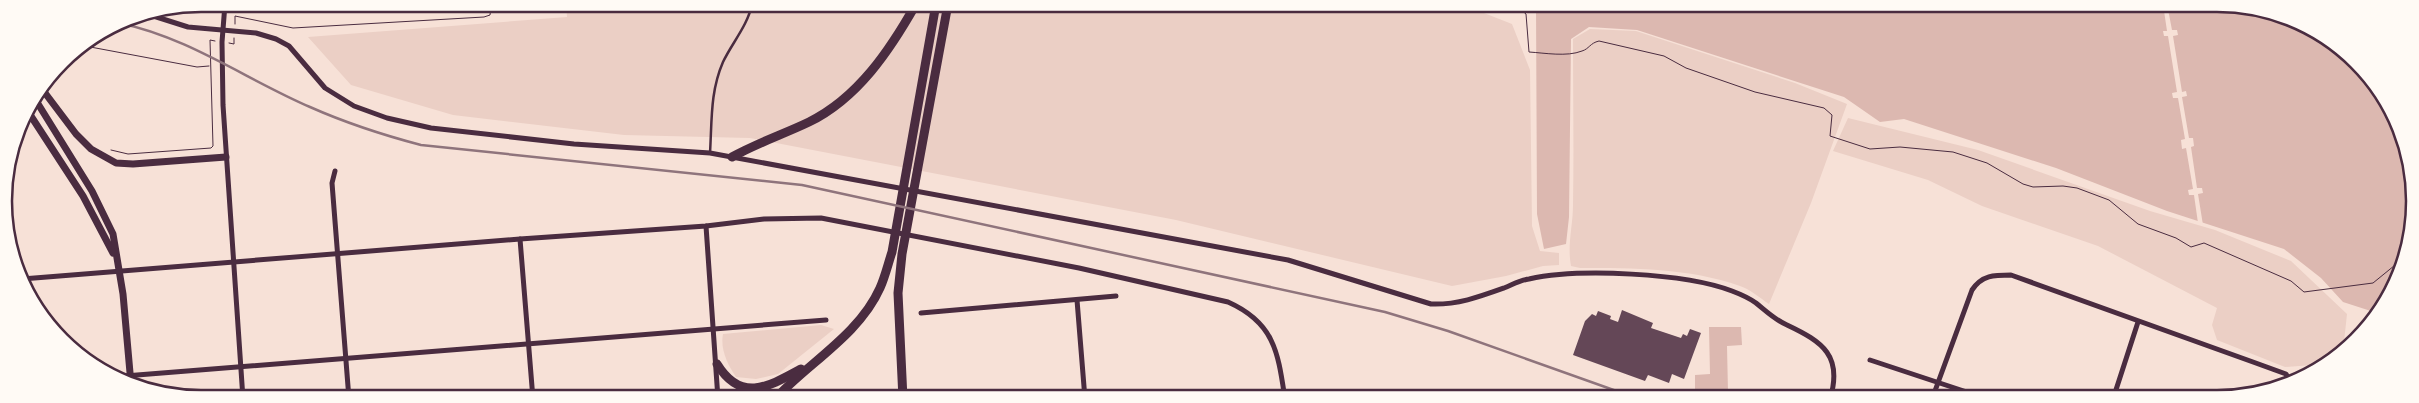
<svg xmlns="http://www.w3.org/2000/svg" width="2419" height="403" viewBox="0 0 2419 403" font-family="Arial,sans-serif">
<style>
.green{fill:#ebcfc5}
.water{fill:#dcb8b0}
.pier{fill:#f7e1d7}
.building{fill:#644757}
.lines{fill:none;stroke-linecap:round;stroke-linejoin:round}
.path{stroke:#4a2c40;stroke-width:1}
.service{stroke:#4a2c40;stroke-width:2.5}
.minor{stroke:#4a2c40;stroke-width:5}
.tertiary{stroke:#4a2c40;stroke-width:6}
.secondary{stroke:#4a2c40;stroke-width:7}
.trunk{stroke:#4a2c40;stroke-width:9}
.rail{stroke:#8f747c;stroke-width:2.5}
.rim{fill:none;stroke:#4a2c40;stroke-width:2.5}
</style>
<rect width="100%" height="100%" fill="#f7e1d7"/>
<!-- green -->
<g class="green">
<polygon points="566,4 1461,4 1512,24 1530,70 1532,226 1540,251 1559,253 1559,265 1543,266 1506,276 1452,286 1176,220 750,138 624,135 453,115 351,85 308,37 567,17"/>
<path d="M1590,29L1636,31L1795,83L1847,104L1811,203L1769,304C1760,298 1750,289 1740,286C1689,268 1633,268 1580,268L1571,266C1567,245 1573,226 1573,205C1574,150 1573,95 1573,39Z"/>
<polygon points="1848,118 1978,150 2150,211 2215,230 2291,261 2347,314 2343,351 2326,364 2285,367 2217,340 2212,325 2217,308 2098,246 1982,206 1928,180 1833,151"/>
<path d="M821,325L834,329L778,374L756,379L736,377C728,365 720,350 723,334Z"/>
</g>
<!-- water -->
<g class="water">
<polygon points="312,4 429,4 312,11"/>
<polygon points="1536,4 2231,4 2305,24 2366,71 2405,138 2415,215 2400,277 2377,313 2343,302 2321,278 2284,249 2167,211 2056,168 1904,119 1880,122 1844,97 1637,30 1589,27 1571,39 1569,217 1566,244 1544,249 1537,214"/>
<polygon points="1709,327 1741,327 1742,345 1727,346 1728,392 1695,393 1695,375 1710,374"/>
</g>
<!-- pier -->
<polygon class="pier" points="2163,4 2167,4 2172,30 2177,30 2178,35 2173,36 2182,92 2186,91 2187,96 2182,97 2189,138 2193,138 2194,146 2191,147 2197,188 2202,188 2203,193 2198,194 2203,225 2198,223 2194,195 2189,195 2188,190 2193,189 2186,148 2182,149 2181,140 2185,139 2178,98 2173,98 2172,93 2177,92 2168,36 2164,36 2163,31 2167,31"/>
<!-- building -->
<polygon class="building" points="1622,310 1653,323 1651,328 1681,338 1683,334 1687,336 1690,329 1701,333 1684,379 1672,374 1669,383 1648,375 1645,381 1573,355 1585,321 1592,314 1596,316 1598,311 1611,316 1610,319 1618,322"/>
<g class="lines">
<!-- path -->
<g class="path">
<polyline points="316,4 337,4"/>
<path d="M1514,4L1526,14L1529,52C1545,53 1567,57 1582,51C1589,49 1590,43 1599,41L1664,56L1686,68L1755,92L1824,108L1832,115L1830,136L1870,149L1900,147L1953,152L1987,163L2023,184L2033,187L2063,186L2077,188L2109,200L2138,224L2176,238L2191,247L2204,243L2291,281L2304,292L2373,283L2400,261L2408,243"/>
<polyline points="235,24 235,16 293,28 484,17 490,15 491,7 500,4"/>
<polyline points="229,43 234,44 234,38"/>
<polyline points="85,46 197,67 209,66"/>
<polyline points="111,150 128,154 211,148 213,146 210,40 215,41"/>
</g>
<!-- service -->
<path class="service" d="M710,153C712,121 710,92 723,62C732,43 748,25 752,4"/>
<!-- minor -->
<g class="minor">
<polyline points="225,4 222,42 223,105 243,399"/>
<path d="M147,14L188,27L256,33L276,39L289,46L325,88L354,106L387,118L431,128L574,144L710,153L1288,260L1431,304C1457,305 1479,297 1504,288C1512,285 1520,280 1529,279C1579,268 1685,273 1732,291C1740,294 1749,298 1756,303C1766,311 1775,320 1787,325C1823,342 1843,356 1830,399"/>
<polyline points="335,171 332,183 349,399"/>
<polyline points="706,226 718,399"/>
<polyline points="520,239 533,399"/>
<path d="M22,279L520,239L706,226L764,219L821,218L1079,268L1228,302C1275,323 1278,353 1285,399"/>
<polyline points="1077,300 1085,399"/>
<polyline points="921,313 1116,296"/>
<polyline points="1870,360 1988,399"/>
<polyline points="112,377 826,320"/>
<path d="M1932,399L1972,290C1982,275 1994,275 2011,275L2253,362L2286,374L2291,383"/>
<polyline points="2113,399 2138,322"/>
</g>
<!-- tertiary -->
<polyline class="tertiary" points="1157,399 1238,393 1267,399"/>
<!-- secondary -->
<g class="secondary">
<polyline points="42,89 76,134 91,149 116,163 133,164 226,157"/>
<polyline points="35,99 92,191 113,234 123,294 131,384"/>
<polyline points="27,110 83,196 113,253"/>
</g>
<!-- trunk -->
<g class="trunk">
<path d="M732,157C757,143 784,134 809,122C858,98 890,50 916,4"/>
<path d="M717,364C741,403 768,387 801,369"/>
<path d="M775,399C808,363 859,335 880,288C885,277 888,264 892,252L936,4"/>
<polyline points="903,399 898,293 902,254 948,4"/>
</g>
<!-- rail -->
<path class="rail" d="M119,23C188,37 247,80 310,107C346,123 383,135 421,145L802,185L1385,312L1448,331L1639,399"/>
</g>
<!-- crop -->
<path d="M0 0H2419V403H0ZM201 12H2217A189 189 0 0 1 2406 201V201A189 189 0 0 1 2217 390H201A189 189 0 0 1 12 201V201A189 189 0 0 1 201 12Z" fill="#fffaf5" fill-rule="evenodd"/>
<path class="rim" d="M201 12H2217A189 189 0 0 1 2406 201V201A189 189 0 0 1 2217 390H201A189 189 0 0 1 12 201V201A189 189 0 0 1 201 12Z"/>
</svg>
